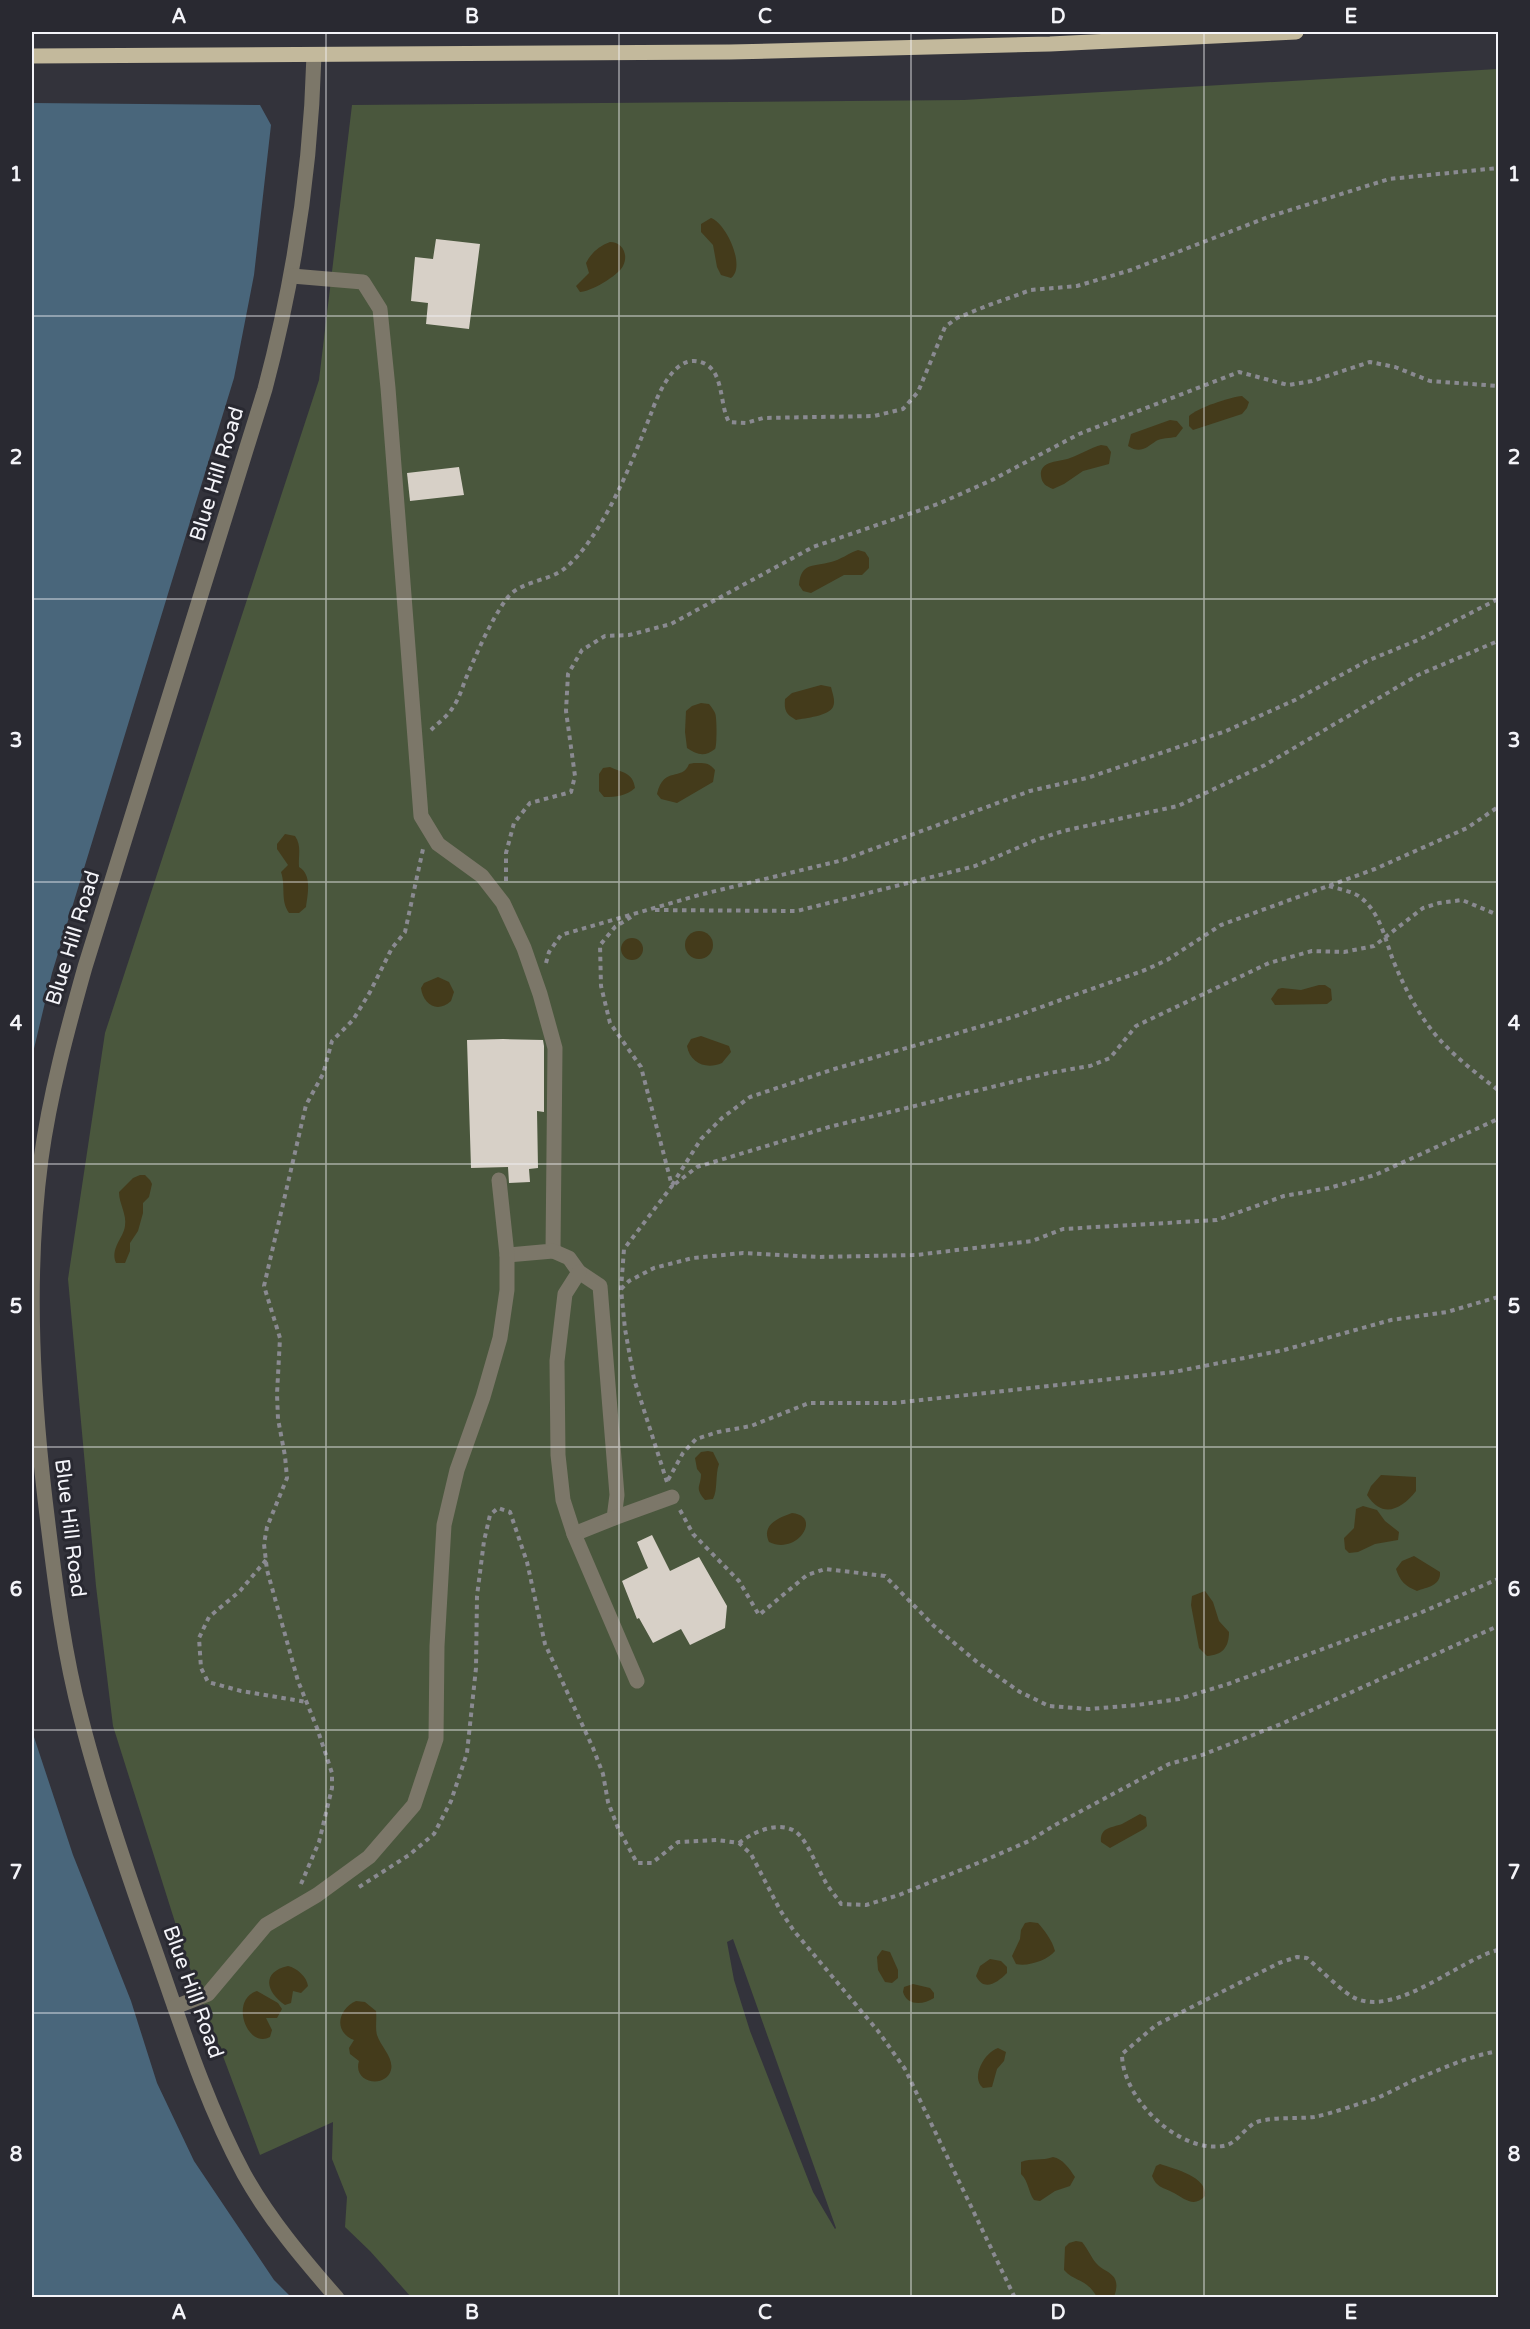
<svg xmlns="http://www.w3.org/2000/svg" width="1530" height="2329" viewBox="0 0 1530 2329" font-family="'Varela Round',sans-serif">
<style>
.green{fill:#4a573d;fill-rule:evenodd}
.sand{fill:#443b1b}
.water{fill:#49667b}
.building{fill:#d7d0c7}
.lines{fill:none;stroke-linecap:round;stroke-linejoin:round}
.path{stroke:#8a8a91;stroke-width:4;stroke-dasharray:4.5 4.5;stroke-linecap:butt}
.minor{stroke:#7c7769;stroke-width:15}
.major{stroke:#c3b99c;stroke-width:15}
.grid{fill:none;stroke:#f4f4f9;stroke-width:1.5;stroke-opacity:0.55}
.labels{text-anchor:middle;dominant-baseline:central;stroke-width:6;stroke-linejoin:round;paint-order:stroke}
.street-label{font-size:21px;fill:#f4f4f9;stroke:#292931}
.neatline{fill:none;stroke:#f4f4f9;stroke-width:2}
.grid-label{font-size:20px;text-anchor:middle;font-weight:bold;fill:#f4f4f9}
</style>
<rect width="100%" height="100%" fill="#33333b"/>
<!-- green -->
<path class="green" d="M1498,69V2297H411L370,2251L345,2227L347,2197L332,2159L333,2122L260,2155L187,1960L113,1726L96,1586L68,1279L105,1033L319,380L352,105L964,100ZM733,1939L836,2228L835,2229L813,2192L750,2031L734,1980L727,1942Z"/>
<!-- sand -->
<g class="sand">
<path d="M711,218C727,224 746,267 731,278L721,275L717,267L713,245L701,232V224Z"/>
<path d="M610,242C622,242 629,254 623,266C618,276 590,292 580,292L576,286L589,273L586,263C591,253 599,246 610,242Z"/>
<path d="M1242,396L1249,402L1247,408L1242,414L1193,430L1189,426V416C1197,408 1230,397 1242,396Z"/>
<path d="M1170,420L1177,421L1183,428L1176,437C1170,438 1161,438 1156,441C1146,448 1140,454 1128,446L1131,434Z"/>
<path d="M1101,445L1107,446L1111,452L1109,464L1083,471L1064,484L1053,489C1046,486 1042,484 1041,476C1039,460 1061,462 1070,458C1081,454 1090,448 1101,445Z"/>
<path d="M858,550L865,552L869,558V568L862,575H844L811,593L803,591L799,585C801,562 813,567 831,562C840,560 849,553 858,550Z"/>
<path d="M821,685L831,687C832,692 836,701 833,707C829,716 805,718 796,720C786,714 784,711 785,699L792,693Z"/>
<path d="M701,703L709,704C711,706 714,711 715,713C717,717 717,746 715,749C705,757 697,755 687,748L685,732L686,711L692,706Z"/>
<path d="M694,763C703,763 709,762 715,770L713,782L677,803L661,799L657,794C664,765 682,782 689,764Z"/>
<path d="M610,767C622,773 633,772 635,788C626,796 617,797 604,797L599,791V774L603,768Z"/>
<path d="M285,834L295,836C302,846 298,856 299,867C312,874 308,894 306,907L299,913H289C280,900 286,887 281,872L288,865L277,849V844Z"/>
<circle cx="699" cy="945" r="14"/>
<circle cx="632" cy="949" r="11"/>
<path d="M438,977L449,982L454,992L451,1001C437,1014 423,1004 421,988L424,983Z"/>
<polygon points="1319,985 1325,985 1331,989 1332,1000 1327,1004 1275,1005 1271,999 1278,989 1282,988 1301,990"/>
<path d="M701,1036L729,1046L731,1052L722,1063C706,1070 690,1063 687,1046L691,1039Z"/>
<path d="M140,1175H145L150,1180L152,1184L149,1197L143,1203V1213L138,1231L130,1243V1251L125,1263H116C110,1248 123,1239 125,1226C127,1214 119,1204 119,1192L133,1178Z"/>
<path d="M708,1451L713,1452L719,1464C715,1475 718,1490 713,1499L705,1500C694,1487 701,1487 701,1474L697,1469L695,1458L701,1452Z"/>
<path d="M1381,1475L1416,1477V1491C1401,1510 1382,1519 1367,1495L1371,1486Z"/>
<polygon points="1363,1506 1377,1510 1385,1521 1399,1532 1398,1540 1375,1544 1358,1552 1349,1553 1345,1549 1344,1538 1354,1528 1356,1509"/>
<path d="M792,1513C823,1516 797,1556 769,1542C761,1525 778,1518 792,1513Z"/>
<path d="M1414,1556L1440,1572C1441,1586 1427,1587 1417,1591C1405,1586 1400,1581 1396,1569L1402,1561Z"/>
<path d="M1205,1591L1213,1602L1219,1621L1229,1632C1229,1648 1222,1655 1207,1656L1199,1648L1191,1605L1192,1596Z"/>
<path d="M1140,1814L1146,1817L1147,1826L1144,1829L1110,1848L1101,1842C1100,1827 1111,1828 1122,1824C1128,1821 1134,1817 1140,1814Z"/>
<path d="M1030,1922L1038,1923C1045,1931 1052,1940 1055,1951C1048,1960 1028,1967 1016,1964L1012,1956L1020,1939L1021,1930L1025,1923Z"/>
<polygon points="882,1950 890,1952 898,1970 898,1978 892,1983 885,1982 878,1970 877,1957"/>
<path d="M990,1959L1001,1961L1007,1967V1973C997,1983 984,1992 976,1976L980,1966Z"/>
<path d="M288,1966C297,1968 307,1977 308,1986L301,1993L293,1991L291,2003L285,2005C266,1992 261,1972 288,1966Z"/>
<path d="M913,1984L930,1988L934,1993V1998C923,2005 907,2006 903,1992L904,1987Z"/>
<path d="M257,1991L278,2003L282,2009L277,2018H266L272,2030L270,2037C247,2049 229,2000 257,1991Z"/>
<path d="M356,2001L365,2002L376,2011C377,2019 375,2028 377,2035C381,2047 394,2058 391,2070C386,2089 352,2083 359,2061L350,2054L349,2048L354,2040C333,2032 338,2009 356,2001Z"/>
<path d="M998,2048L1006,2052L1004,2061L997,2069L992,2087L983,2088C970,2077 985,2052 998,2048Z"/>
<path d="M1053,2157C1063,2159 1069,2168 1075,2177L1070,2186L1055,2191L1040,2201L1034,2200C1028,2192 1029,2182 1021,2174V2162C1031,2158 1042,2161 1053,2157Z"/>
<path d="M1160,2164C1175,2169 1208,2177 1205,2196C1194,2208 1185,2199 1174,2193C1163,2187 1157,2188 1152,2176L1156,2166Z"/>
<path d="M1076,2241L1082,2242C1088,2249 1091,2257 1096,2263C1105,2274 1123,2272 1114,2297H1097C1085,2277 1076,2283 1064,2270L1065,2247L1069,2243Z"/>
</g>
<!-- water -->
<g class="water">
<polygon points="32,103 260,105 271,125 254,275 234,378 52,973 32,1057"/>
<polygon points="32,1731 73,1855 131,2001 157,2083 194,2161 274,2280 291,2297 32,2297"/>
</g>
<!-- building -->
<g class="building">
<polygon points="436,239 480,244 469,329 426,324 428,303 411,301 415,257 433,259"/>
<polygon points="459,467 464,495 410,501 407,473"/>
<polygon points="503,1039 543,1040 544,1046 544,1112 537,1111 538,1168 529,1169 530,1182 509,1183 508,1167 471,1168 467,1040"/>
<polygon points="652,1535 670,1571 699,1557 727,1606 725,1628 690,1645 681,1629 653,1643 639,1618 637,1619 622,1581 648,1568 637,1542"/>
</g>
<g class="lines">
<!-- path -->
<g class="path">
<path d="M431,730C438,723 448,716 453,707C459,699 462,688 466,678C478,651 490,621 508,597C521,581 549,581 564,569C603,538 634,457 652,411C658,394 673,360 694,361C726,363 718,403 729,422L746,423L763,418L874,416L903,409L918,392L945,327L957,318L989,305L1031,290L1077,286L1131,270L1268,217L1389,179L1498,168"/>
<polyline points="506,881 506,853 514,823 530,803 571,792 575,776 566,711 568,674 582,650 605,636 629,635 671,624 813,547 938,504 992,480 1079,434 1239,372 1288,385 1312,381 1370,362 1395,367 1430,381 1498,386"/>
<path d="M1329,886C1338,889 1352,891 1360,897C1380,912 1385,939 1393,960C1402,982 1412,1002 1425,1021C1444,1049 1472,1070 1498,1090"/>
<polyline points="655,910 797,911 975,866 1036,840 1063,831 1178,806 1265,765 1418,675 1498,641"/>
<polyline points="631,917 615,927 600,945 601,986 610,1023 641,1067 672,1186 624,1249 621,1289 625,1329 634,1379 667,1482"/>
<polyline points="546,963 549,952 561,935 699,895 843,860 1030,791 1087,778 1226,731 1295,700 1367,661 1418,640 1498,599"/>
<polyline points="675,1184 697,1167 829,1127 1049,1073 1090,1066 1110,1058 1136,1026 1269,963 1312,951 1344,952 1374,946 1423,908 1439,903 1462,900 1498,915"/>
<polyline points="672,1185 701,1139 722,1118 750,1097 831,1070 1013,1017 1145,970 1167,960 1221,925 1375,869 1467,828 1498,807"/>
<polyline points="621,1289 629,1281 654,1268 693,1258 743,1253 818,1257 916,1255 1032,1241 1063,1229 1217,1220 1284,1196 1329,1188 1375,1175 1498,1119"/>
<polyline points="668,1480 683,1453 696,1439 718,1432 751,1426 809,1403 895,1403 1174,1372 1284,1350 1391,1320 1447,1312 1498,1297"/>
<polyline points="680,1510 693,1534 739,1581 759,1615 807,1575 825,1569 885,1576 934,1626 977,1662 1020,1692 1049,1706 1089,1709 1137,1705 1179,1699 1228,1684 1420,1613 1498,1579"/>
<polyline points="266,1560 240,1591 209,1617 199,1638 201,1668 208,1682 241,1691 307,1702"/>
<path d="M739,1843C753,1832 779,1820 796,1832C808,1841 817,1868 825,1881C829,1889 836,1896 841,1904L866,1905L899,1895L983,1861L1029,1841L1055,1825L1169,1764L1202,1755L1281,1724L1498,1626"/>
<polyline points="301,1884 319,1842 332,1788 332,1773 317,1728 298,1681 267,1570 264,1544 267,1527 287,1478 285,1456 278,1419 277,1394 280,1338 264,1286 306,1105 323,1074 332,1041 353,1020 370,992 392,948 405,932 423,849"/>
<polyline points="359,1887 409,1855 434,1834 451,1801 467,1753 476,1668 477,1596 484,1541 490,1515 498,1508 510,1512 527,1562 545,1644 593,1748 603,1774 608,1802 618,1828 637,1863 652,1863 678,1842 717,1840 739,1843 751,1854 780,1910 794,1931 878,2031 905,2069 1015,2298"/>
<path d="M1498,1950C1459,1960 1399,2015 1357,1999C1344,1994 1319,1968 1307,1958L1297,1957L1279,1963L1156,2025L1122,2054C1122,2098 1178,2153 1223,2146C1238,2144 1246,2124 1260,2121C1277,2117 1296,2119 1314,2117C1330,2114 1355,2105 1371,2100C1387,2095 1402,2085 1417,2079C1443,2068 1470,2056 1498,2051"/>
</g>
<!-- minor -->
<g class="minor">
<path d="M314,55C311,168 294,280 265,389L85,967C67,1031 50,1094 41,1159C25,1280 33,1404 48,1524C56,1589 64,1654 81,1718C100,1793 125,1866 151,1939C179,2018 204,2100 244,2174C269,2219 303,2259 337,2298"/>
<polyline points="292,276 363,282 380,309 388,388 421,816 438,844 482,876 503,903 524,948 540,994 555,1048 553,1251 507,1255"/>
<polyline points="553,1251 569,1258 579,1272 600,1286 617,1495 614,1518 574,1534"/>
<polyline points="579,1272 565,1294 557,1361 558,1455 563,1500 574,1534 637,1681"/>
<polyline points="614,1518 672,1497"/>
<polyline points="175,2007 208,1994 266,1925 317,1895 369,1857 414,1805 436,1739 437,1646 444,1525 457,1470 483,1397 500,1338 507,1290 507,1255 499,1180"/>
</g>
<!-- major -->
<polyline class="major" points="32,56 730,52 1050,44 1296,32"/>
</g>
<!-- grid -->
<path class="grid" d="M326,32V2298M619,32V2298M911,32V2298M1204,32V2298M32,316H1498M32,599H1498M32,882H1498M32,1164H1498M32,1447H1498M32,1730H1498M32,2013H1498"/>
<g class="labels">
<!-- street labels -->
<g class="street-label">
<text transform="translate(217 474) rotate(-73)">Blue Hill Road</text>
<text transform="translate(73 938) rotate(-73)">Blue Hill Road</text>
<text transform="translate(70 1528) rotate(83)">Blue Hill Road</text>
<text transform="translate(193 1992) rotate(70)">Blue Hill Road</text>
</g>
</g>
<!-- border -->
<rect width="1530" height="2329" fill="none" stroke="#292931" stroke-width="66"/>
<rect x="33" y="33" width="1464" height="2263" class="neatline"/>
<g class="grid-label">
<text x="179" y="23">A</text>
<text x="472" y="23">B</text>
<text x="765" y="23">C</text>
<text x="1058" y="23">D</text>
<text x="1351" y="23">E</text>
<text x="16" y="181">1</text>
<text x="1514" y="181">1</text>
<text x="16" y="464">2</text>
<text x="1514" y="464">2</text>
<text x="16" y="747">3</text>
<text x="1514" y="747">3</text>
<text x="16" y="1030">4</text>
<text x="1514" y="1030">4</text>
<text x="16" y="1313">5</text>
<text x="1514" y="1313">5</text>
<text x="16" y="1596">6</text>
<text x="1514" y="1596">6</text>
<text x="16" y="1879">7</text>
<text x="1514" y="1879">7</text>
<text x="16" y="2161">8</text>
<text x="1514" y="2161">8</text>
<text x="179" y="2319">A</text>
<text x="472" y="2319">B</text>
<text x="765" y="2319">C</text>
<text x="1058" y="2319">D</text>
<text x="1351" y="2319">E</text>
</g>
</svg>
